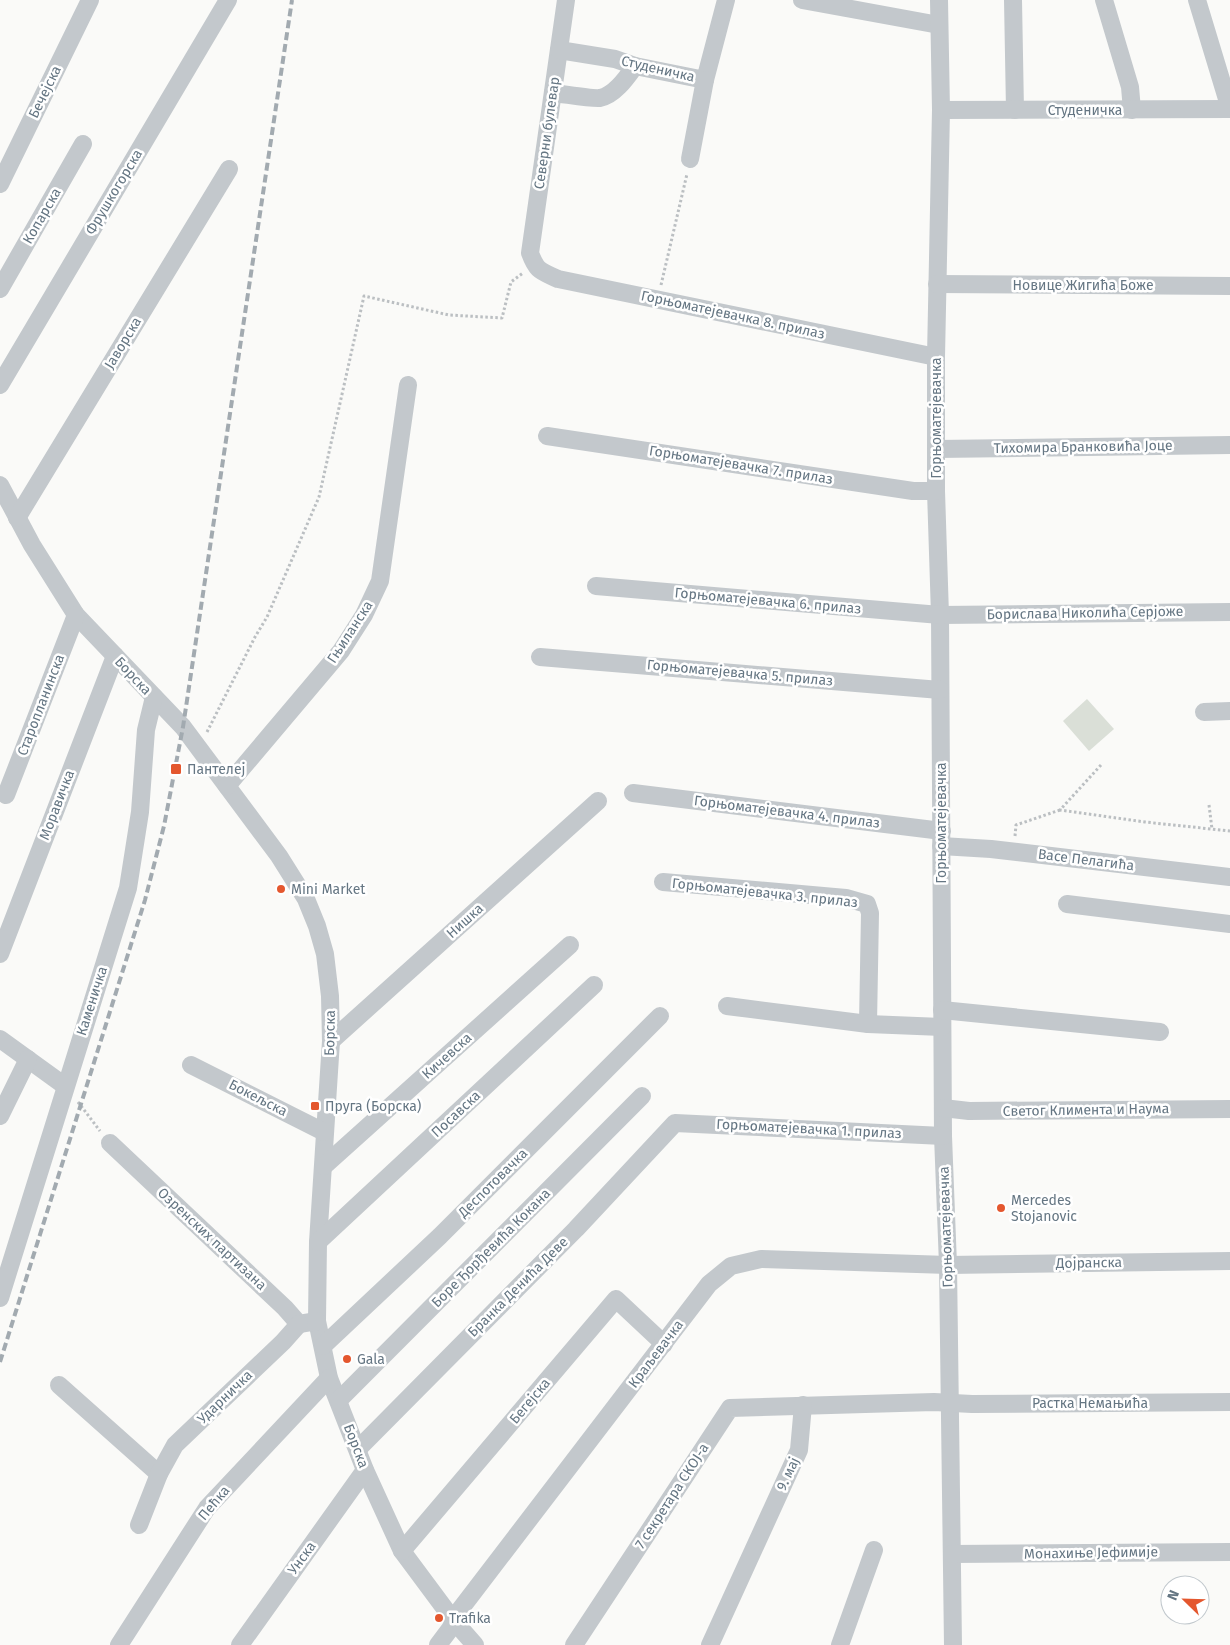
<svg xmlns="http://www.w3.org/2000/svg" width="1230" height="1645" viewBox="0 0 1230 1645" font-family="'Fira Sans',sans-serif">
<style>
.green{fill:#dadfd7}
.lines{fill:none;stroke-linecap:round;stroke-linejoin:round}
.path{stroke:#bbbfc2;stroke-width:3;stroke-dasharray:2.5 2.5;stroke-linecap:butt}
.minor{stroke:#c3c8cc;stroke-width:18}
.rail{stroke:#a2aab0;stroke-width:4;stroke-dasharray:8 4;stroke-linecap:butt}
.poi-dot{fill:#e4572e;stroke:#fff;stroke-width:2}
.labels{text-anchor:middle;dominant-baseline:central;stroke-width:5;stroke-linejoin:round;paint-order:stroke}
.street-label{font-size:14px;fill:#657683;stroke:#fff}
.poi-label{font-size:14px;fill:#657683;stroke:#fff;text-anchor:start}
</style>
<rect width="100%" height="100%" fill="#fafaf8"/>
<!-- green -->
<polygon class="green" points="1087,699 1114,729 1089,751 1063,721"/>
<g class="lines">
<!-- path -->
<g class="path">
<polyline points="661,285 687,174"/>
<polyline points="207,732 255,637 267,617 319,497 364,296 449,315 502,318 511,282 523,273"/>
<polyline points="1101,765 1060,810 1145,822 1230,831"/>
<polyline points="1209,805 1212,829"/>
<polyline points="1015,836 1016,825 1060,810"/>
<polyline points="78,1102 100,1131"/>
</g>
<!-- minor -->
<g class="minor">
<path d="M566,0L530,253C537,272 541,271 558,279L936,357"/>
<polyline points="802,0 939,25"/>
<polyline points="939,0 941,110 936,357 936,491 940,615 943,1136 948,1265 953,1645"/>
<polyline points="1013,0 1015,110"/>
<polyline points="1104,0 1130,87 1132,110"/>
<polyline points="1197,0 1230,109"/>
<polyline points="559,50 615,59 635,66 705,80 726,0"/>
<path d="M553,93C564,94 591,99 600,98C615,95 627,77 635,66"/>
<polyline points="941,110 1230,109"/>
<polyline points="690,159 705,80"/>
<polyline points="0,184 90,0"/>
<polyline points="937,284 1230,286"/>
<polyline points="0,289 83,144"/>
<polyline points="0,385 228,0"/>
<polyline points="547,436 913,491 936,491"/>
<polyline points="936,449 1230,445"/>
<polyline points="0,485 32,545 76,615 183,727 279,856 306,899 317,926 325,954 330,996 331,1041 318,1242 317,1321 329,1378 365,1470 402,1551 454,1621 475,1645"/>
<polyline points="17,518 229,169"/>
<polyline points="596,586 940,615 1230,612"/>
<polyline points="540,657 940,690"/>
<polyline points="1204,712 1230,711"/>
<polyline points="227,786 341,651 364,615 380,581 408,385"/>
<polyline points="633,793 942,831"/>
<polyline points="6,795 76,615"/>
<polyline points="941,846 991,849 1230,877"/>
<polyline points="663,882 846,898 867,904 870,913 868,1024"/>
<polyline points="1067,904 1230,924"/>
<polyline points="0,954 115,656"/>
<polyline points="727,1006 868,1024 942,1027"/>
<polyline points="942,1010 1160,1032"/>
<polyline points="0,1039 65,1086"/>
<polyline points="331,1041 598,801"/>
<polyline points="191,1065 324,1132"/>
<polyline points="943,1108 969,1111 1230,1109"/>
<polyline points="0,1116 28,1059"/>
<polyline points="110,1143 285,1308 299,1324 317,1321"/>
<polyline points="324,1166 570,945"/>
<polyline points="318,1242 594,985"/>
<polyline points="0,1298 128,888 140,812 146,730 154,697"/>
<polyline points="323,1346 440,1236 660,1016"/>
<polyline points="59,1385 159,1474"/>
<polyline points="339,1400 642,1096"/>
<polyline points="358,1449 576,1229 675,1123 943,1136"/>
<polyline points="139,1525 159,1474 175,1445 283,1342 299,1324"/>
<polyline points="402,1551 616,1299 664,1344"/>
<polyline points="952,1554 1230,1552"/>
<polyline points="119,1645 207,1508 329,1378"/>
<polyline points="240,1645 365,1470"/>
<polyline points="438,1645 450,1629 459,1611 709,1284 731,1266 761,1259 948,1265 1230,1261"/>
<polyline points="574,1645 730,1408 934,1402 972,1404 1230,1402"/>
<polyline points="710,1645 799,1450 803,1405"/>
<polyline points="840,1645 874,1550"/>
</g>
<!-- rail -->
<polyline class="rail" points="0,1362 145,900 164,826 183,727 292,0"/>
</g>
<!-- markers -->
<g class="poi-dot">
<rect x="170" y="763" width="12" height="12" rx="2.5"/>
<circle cx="281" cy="889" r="5"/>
<rect x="310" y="1101" width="10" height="10" rx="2.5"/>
<circle cx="1001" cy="1208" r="5"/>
<circle cx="347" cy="1359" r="5"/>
<circle cx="439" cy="1618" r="5"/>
</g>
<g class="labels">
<!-- street labels -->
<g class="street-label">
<text transform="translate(658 69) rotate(13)">Студеничка</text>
<text transform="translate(45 92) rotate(-64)">Бечејска</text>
<text x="1085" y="110">Студеничка</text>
<text transform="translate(547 133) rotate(-82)">Северни булевар</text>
<text transform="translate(114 192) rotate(-59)">Фрушкогорска</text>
<text transform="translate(42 216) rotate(-60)">Копарска</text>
<text x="1083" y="285">Новице Жигића Боже</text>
<text transform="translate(733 315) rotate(12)">Горњоматејевачка 8. прилаз</text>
<text transform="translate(123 343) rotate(-59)">Јаворска</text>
<text transform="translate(936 418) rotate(-90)">Горњоматејевачка</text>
<text transform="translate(1083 447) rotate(-1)">Тихомира Бранковића Јоце</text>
<text transform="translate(741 465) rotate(9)">Горњоматејевачка 7. прилаз</text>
<text transform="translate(768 601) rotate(5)">Горњоматејевачка 6. прилаз</text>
<text transform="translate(1085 613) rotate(-1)">Борислава Николића Серјоже</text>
<text transform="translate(350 632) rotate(-57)">Гњиланска</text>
<text transform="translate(740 673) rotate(5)">Горњоматејевачка 5. прилаз</text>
<text transform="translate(133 676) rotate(47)">Борска</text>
<text transform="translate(41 705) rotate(-69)">Старопланинска</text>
<text transform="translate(57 805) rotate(-69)">Моравичка</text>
<text transform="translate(787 812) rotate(7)">Горњоматејевачка 4. прилаз</text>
<text transform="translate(941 823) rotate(-90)">Горњоматејевачка</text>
<text transform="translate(1086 860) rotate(7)">Васе Пелагића</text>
<text transform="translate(765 893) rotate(6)">Горњоматејевачка 3. прилаз</text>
<text transform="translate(465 921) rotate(-42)">Нишка</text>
<text transform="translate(92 1001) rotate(-72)">Каменичка</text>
<text transform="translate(330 1033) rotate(-89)">Борска</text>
<text transform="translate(447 1056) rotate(-42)">Кичевска</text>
<text transform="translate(258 1098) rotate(27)">Бокељска</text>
<text transform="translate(1086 1110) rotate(-1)">Светог Климента и Наума</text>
<text transform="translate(456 1114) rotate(-43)">Посавска</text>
<text transform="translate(809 1129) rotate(3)">Горњоматејевачка 1. прилаз</text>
<text transform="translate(493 1183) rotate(-45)">Деспотовачка</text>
<text transform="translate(946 1227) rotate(-92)">Горњоматејевачка</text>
<text transform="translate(212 1239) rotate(43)">Озренских партизана</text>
<text transform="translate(491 1248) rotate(-45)">Боре Ђорђевића Кокана</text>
<text transform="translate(1089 1263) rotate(-1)">Дојранска</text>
<text transform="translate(518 1287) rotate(-45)">Бранка Денића Деве</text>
<text transform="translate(656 1354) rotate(-53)">Краљевачка</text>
<text transform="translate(225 1397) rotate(-44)">Ударничка</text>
<text transform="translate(530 1401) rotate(-50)">Бегејска</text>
<text x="1090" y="1403">Растка Немањића</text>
<text transform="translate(356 1446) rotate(69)">Борска</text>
<text transform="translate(788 1474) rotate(-65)">9. мај</text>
<text transform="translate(672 1496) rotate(-57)">7 секретара СКОЈ-а</text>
<text transform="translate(214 1503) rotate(-50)">Пећка</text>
<text transform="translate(1091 1553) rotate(-1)">Монахиње Јефимије</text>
<text transform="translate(302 1558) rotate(-54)">Унска</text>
</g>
<!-- poi labels -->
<g class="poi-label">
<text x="187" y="769">Пантелеј</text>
<text x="291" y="889">Mini Market</text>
<text x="325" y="1106">Пруга (Борска)</text>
<text x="1011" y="1200">Mercedes<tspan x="1011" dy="16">Stojanovic</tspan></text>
<text x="357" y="1359">Gala</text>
<text x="449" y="1618">Trafika</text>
</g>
</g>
<!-- north arrow -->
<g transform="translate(1185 1600) rotate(293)"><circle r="24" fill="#ffffff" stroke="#c1c8cd"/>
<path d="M0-4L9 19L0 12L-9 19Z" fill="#e4572e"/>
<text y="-8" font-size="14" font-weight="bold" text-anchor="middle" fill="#657683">N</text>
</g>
</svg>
